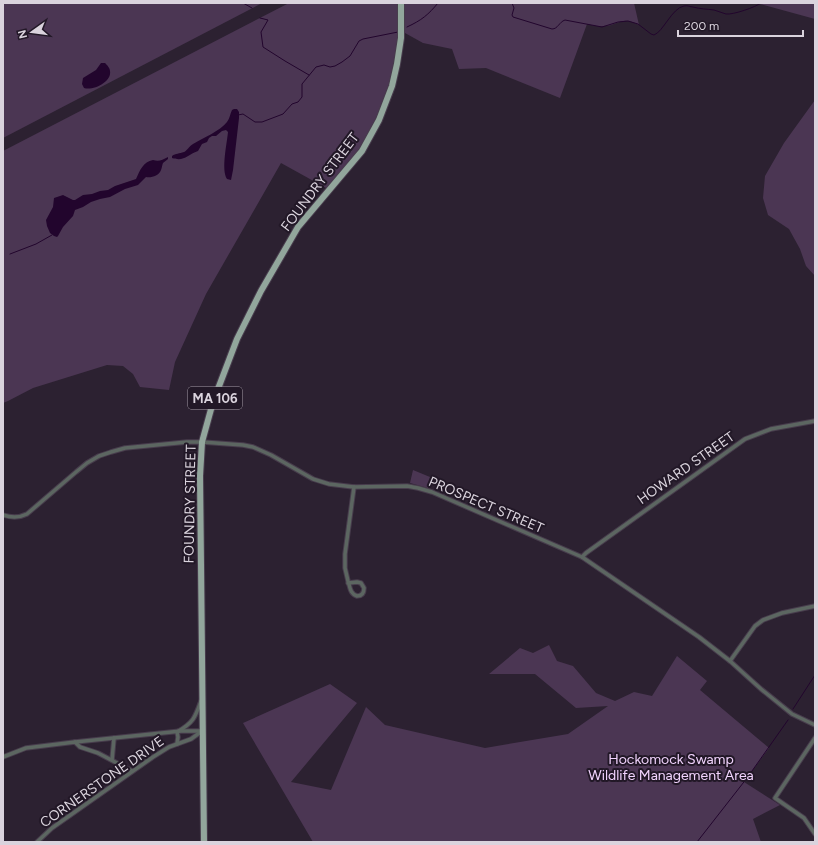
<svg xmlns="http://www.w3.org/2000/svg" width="818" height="845" viewBox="0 0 818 845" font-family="Figtree,sans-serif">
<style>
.green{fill:#4b3653}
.water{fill:#22052d}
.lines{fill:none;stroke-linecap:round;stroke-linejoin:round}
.stream{stroke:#22052d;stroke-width:1}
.street-casing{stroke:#483d4d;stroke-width:5.5}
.primary-casing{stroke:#483d4d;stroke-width:8}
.street{stroke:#5c6661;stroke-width:3.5}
.primary{stroke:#92a69c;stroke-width:6}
.labels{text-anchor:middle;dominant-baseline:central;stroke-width:4;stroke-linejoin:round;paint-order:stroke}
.shield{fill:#221827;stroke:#a39ba6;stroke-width:1}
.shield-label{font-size:13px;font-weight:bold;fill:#dad3dd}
.street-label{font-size:14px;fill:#dad3dd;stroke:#221827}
.park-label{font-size:14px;fill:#f2d4fe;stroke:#221827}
</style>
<rect width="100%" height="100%" fill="#2c2131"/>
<!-- green -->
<g class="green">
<polygon points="3,3 262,3 3,138"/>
<path d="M289,3H398C398,17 399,32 397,46C393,85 377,123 355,155C347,167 337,178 328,189L281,163L206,294L175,362L169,390L140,387L133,374L123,366L107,365L33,388L8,401L3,403V151Z"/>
<path d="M404,3H634L639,25C621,15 619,26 603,26C598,27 592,25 587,24L560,98L486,68L459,69L452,49L423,43L405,33Z"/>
<polygon points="761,3 815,3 815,19 760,4"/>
<polygon points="815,100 815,276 806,266 800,249 789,229 768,215 763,198 765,176 784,143"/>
<polygon points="413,470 430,477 428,488 410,483"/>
<polygon points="549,645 557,661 573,666 596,693 615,701 634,692 652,696 677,656 707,681 700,690 769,748 744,782 780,805 753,819 761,842 313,842 243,723 330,684 357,703 291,782 331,790 366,707 385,725 485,748 568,734 608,706 576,708 535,674 489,674 520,648 533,653"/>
</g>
<!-- water -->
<g class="water">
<path d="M101,63H105C107,65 110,68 110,71C112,82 93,91 84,88L82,84L83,78L96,70Z"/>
<path d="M234,109H237L239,112V118L233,170L231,180L227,179C221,170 227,143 228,132L226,130L222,131L216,136H212L209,138L207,142L202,144L198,151C187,155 184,162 172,158V156C176,153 179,154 184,152C187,151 189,146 193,144C203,138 220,131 227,122C230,118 230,114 232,110Z"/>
<path d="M168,157V159L163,163C162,165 162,168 161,170C159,176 151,178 146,177L138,185L125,189L110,197L100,199L91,202L83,207L75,210L73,216L63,227L58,236L57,237L54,236L50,233L47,226L46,220L53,207L54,198L63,195L73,200H75L83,195L92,194L100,191L108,190L115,186L136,179C140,170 143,162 153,160C159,162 162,160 168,157Z"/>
</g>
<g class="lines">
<!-- stream -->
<g class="stream">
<polyline points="243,3 252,8"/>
<path d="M512,3L514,8L512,15L513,17L552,29C558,29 559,22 565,20L602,27L618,22L628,21L638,24L651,34L654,35C663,32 672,8 684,6C688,5 690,7 693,7C700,9 707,9 714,10C718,11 722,13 726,14C733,15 756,7 761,3"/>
<polyline points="260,18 268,20 261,32 263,47 285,61 309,75"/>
<path d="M407,27C422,20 428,15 438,3"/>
<polyline points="238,115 243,114 255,122 262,122 283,114 292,104 298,102 302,97 302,84 316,67 324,65 330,67 335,66 342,62 350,56 359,41 363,39 398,32"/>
<polyline points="10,254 36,244 52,235"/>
<polyline points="793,709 815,675"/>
<polyline points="697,842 747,778 788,720"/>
</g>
<defs>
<g id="street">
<path d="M3,515C12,518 19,518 27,514L76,472L87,463L99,456L111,452L125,448L187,442H202L243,445L253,447L271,455L313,479L329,484L354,487L407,486L418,488L432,492L582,557L699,637L730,661L761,689L792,714L815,725"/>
<polyline points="582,557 586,553 745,439 771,429 815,421"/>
<path d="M348,583L357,582L361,583L364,588C364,593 362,596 357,596C350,594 350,587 348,581L345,568V554L354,487"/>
<polyline points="730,661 755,626 763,620 782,613 815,606"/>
<polyline points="815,738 775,798 804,818 815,834"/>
<polyline points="75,742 181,731 201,731"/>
<path d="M177,744L178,737L177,732C193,723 195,718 201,701"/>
<polyline points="3,757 26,748 75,742 80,747 98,753 132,771"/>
<polyline points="112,760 114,738"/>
<polyline points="37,842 52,828 153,757 169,747 191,739 202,731"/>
</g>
<polyline id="primary" points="204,842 201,564 200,476 202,442 213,402 237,339 261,291 298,227 362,151 379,120 392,86 397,64 401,38 401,3"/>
</defs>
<!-- street casing -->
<use href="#street" class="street-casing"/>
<!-- primary casing -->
<use href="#primary" class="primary-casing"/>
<!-- street -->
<use href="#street" class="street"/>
<!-- primary -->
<use href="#primary" class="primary"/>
</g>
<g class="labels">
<!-- shield labels -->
<rect class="shield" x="188" y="387" width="54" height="22" rx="3"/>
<g class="shield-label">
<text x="215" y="398">MA 106</text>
</g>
<!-- street labels -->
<g class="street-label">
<text transform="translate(320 182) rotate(-53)">FOUNDRY STREET</text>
<text transform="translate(686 468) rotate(-35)">HOWARD STREET</text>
<text transform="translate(190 504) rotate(-89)">FOUNDRY STREET</text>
<text transform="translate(486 505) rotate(23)">PROSPECT STREET</text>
<text transform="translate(102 782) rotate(-35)">CORNERSTONE DRIVE</text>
</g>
<!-- park labels -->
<g class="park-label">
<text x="671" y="759">Hockomock Swamp<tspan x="671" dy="16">Wildlife Management Area</tspan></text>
</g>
</g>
<!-- border -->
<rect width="818" height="845" fill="none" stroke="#dad3dd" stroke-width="8"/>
<!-- north arrow -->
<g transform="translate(32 32) rotate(256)" stroke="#221827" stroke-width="3" paint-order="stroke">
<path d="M0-3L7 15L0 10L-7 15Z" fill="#dad3dd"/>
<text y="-6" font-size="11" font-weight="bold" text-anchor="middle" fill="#dad3dd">N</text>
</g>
<!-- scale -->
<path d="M678 30v6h125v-6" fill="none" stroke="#dad3dd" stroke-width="2"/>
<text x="684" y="30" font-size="12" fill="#dad3dd" stroke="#221827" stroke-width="3" paint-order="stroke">200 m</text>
</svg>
